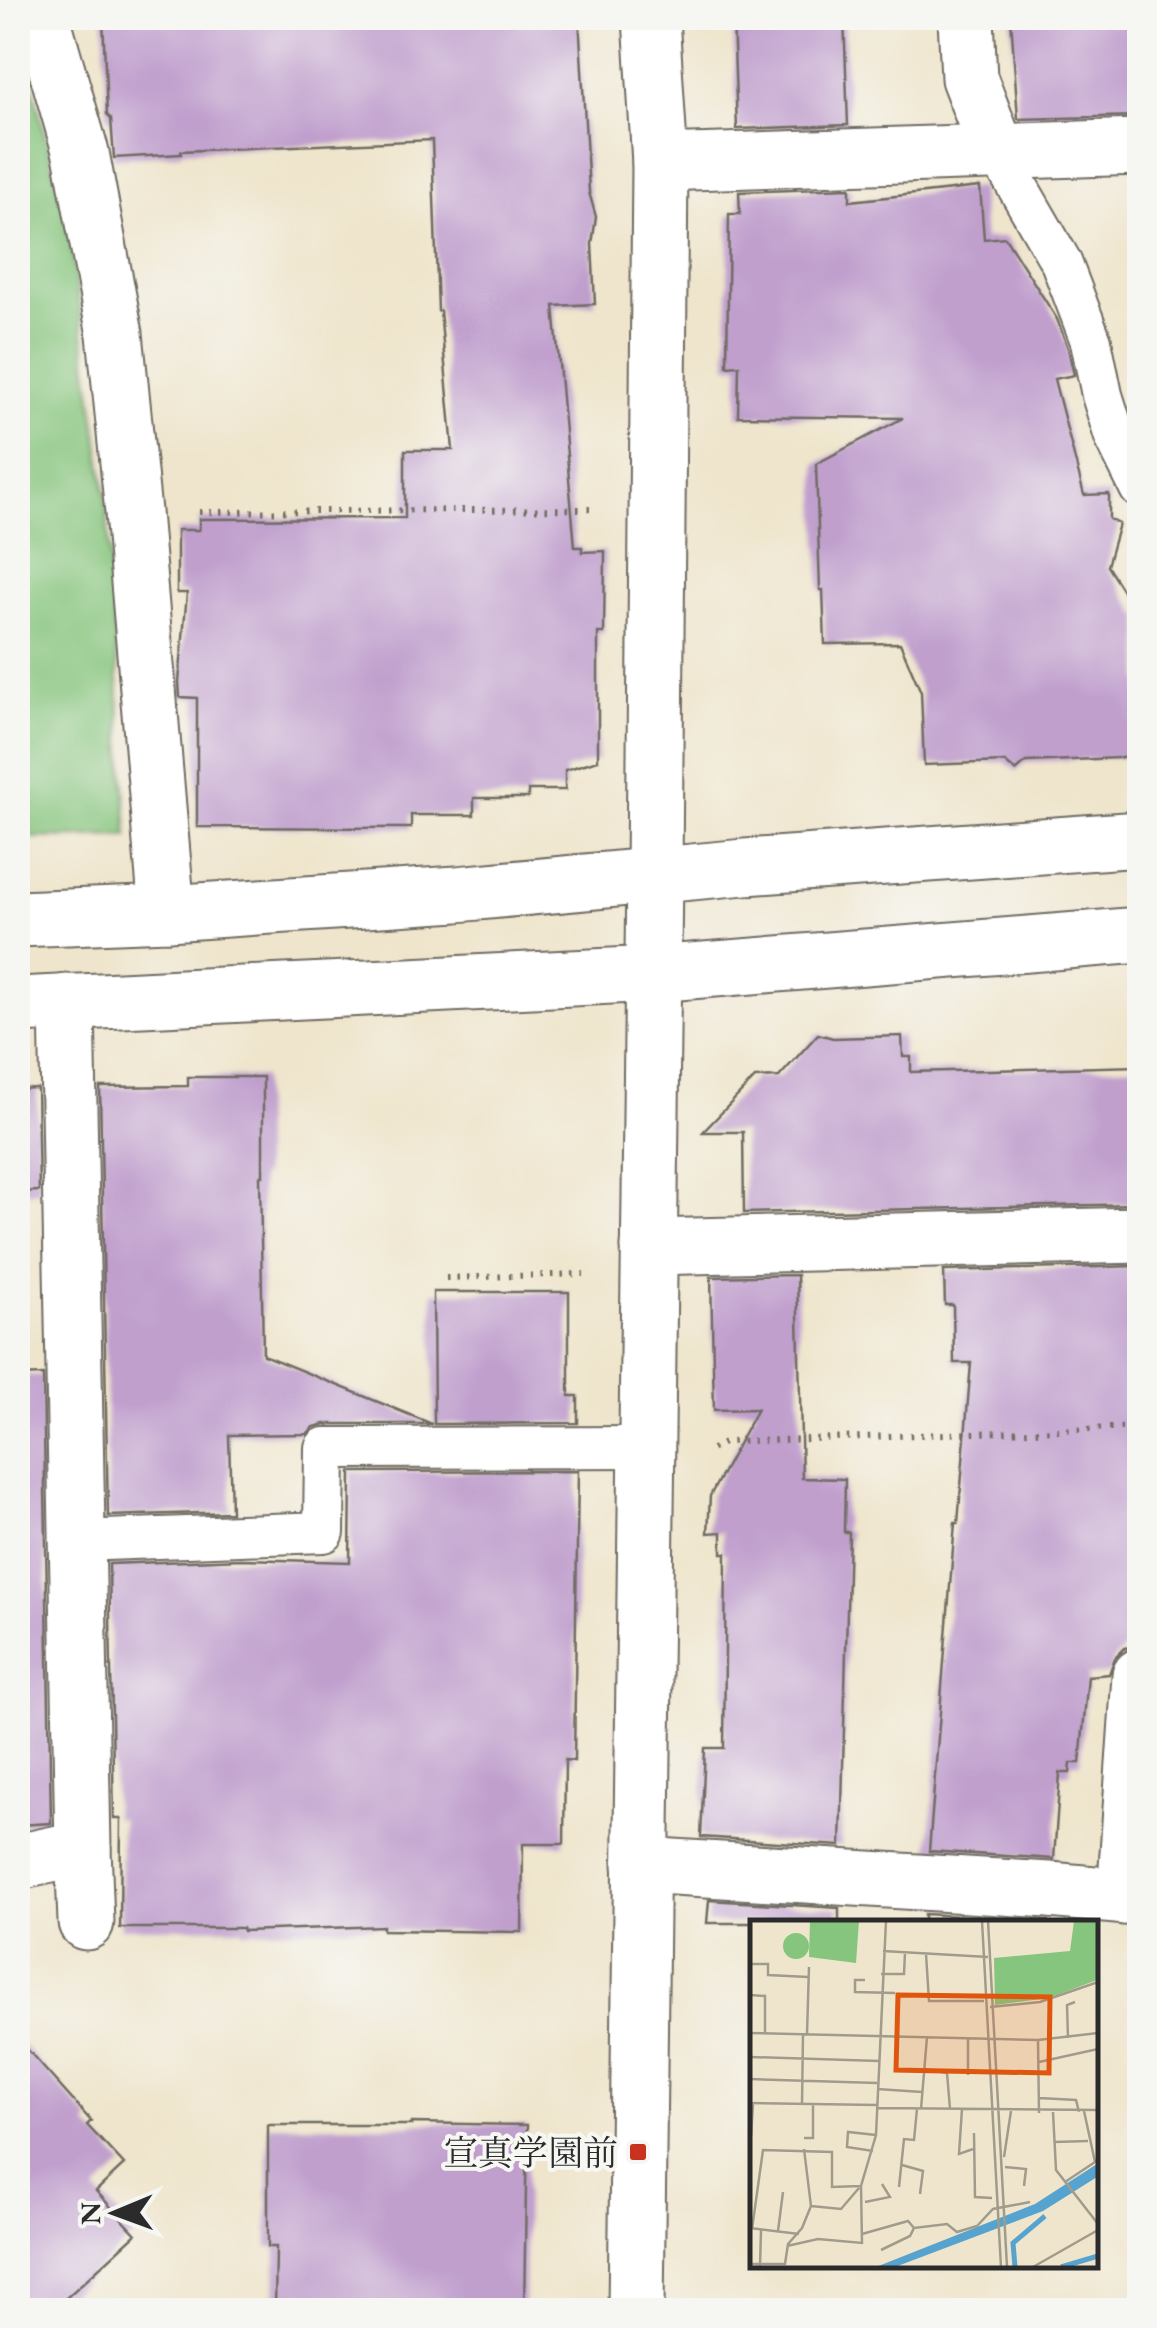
<svg xmlns="http://www.w3.org/2000/svg" width="1157" height="2328" viewBox="0 0 1157 2328" font-family="'EB Garamond','Noto Serif JP',serif">
<style>
.green{fill:#86c57d;stroke:#587854;stroke-width:2.5}
.building{fill:#c09fcd}
.lines{fill:none;stroke-linecap:round;stroke-linejoin:round}
.service-casing{stroke:#706c63;stroke-width:44}
.minor-casing{stroke:#706c63;stroke-width:59}
.tertiary-casing{stroke:#706c63;stroke-width:59}
.path{stroke:#706c63;stroke-width:6;stroke-dasharray:2.5 8;stroke-linecap:butt}
.service{stroke:#fff;stroke-width:40}
.minor{stroke:#fff;stroke-width:55}
.tertiary{stroke:#fff;stroke-width:55}
.poi-dot{fill:#c8321e;stroke:#f6f6f2;stroke-width:4}
.labels{text-anchor:middle;dominant-baseline:central;stroke-width:8;stroke-linejoin:round;paint-order:stroke}
.poi-label{font-size:35px;fill:#2b2b2b;stroke:#f6f6f2;text-anchor:end}
.inset-river{fill:none;stroke:#55a3ce;stroke-width:5}
.inset-road{fill:none;stroke:#a19b8c;stroke-width:2.5}
.view{fill:#df570e;fill-opacity:0.15;stroke:#df570e;stroke-width:5}
.inset-edge{fill:none;stroke:#2b2b2b;stroke-width:5}
</style>
<rect width="100%" height="100%" fill="#f6f6f2"/>
<filter id="ink" filterUnits="userSpaceOnUse"><feTurbulence type="fractalNoise" baseFrequency=".01" numOctaves="2"/><feDisplacementMap in="SourceGraphic" scale="20" xChannelSelector="R" yChannelSelector="G"/><feConvolveMatrix kernelMatrix="1 2 1 2 8 2 1 2 1" color-interpolation-filters="sRGB"/></filter>
<filter id="wash" filterUnits="userSpaceOnUse"><feTurbulence type="fractalNoise" baseFrequency=".0048" numOctaves="4" result="noise"/><feDisplacementMap in="SourceGraphic" scale="40" xChannelSelector="R" yChannelSelector="G"/><feGaussianBlur stdDeviation="2.25" result="paint"/><feColorMatrix in="noise" values="0 0 0 0 0 0 0 0 0 0 0 0 0 0 0 0 0 1.4 0 .05"/><feComposite in="paint" operator="in"/></filter>
<g filter="url(#wash)">
<rect width="100%" height="100%" fill="#efe5cc"/>
<!-- green -->
<polygon class="green" points="18,27 69,232 106,498 128,836 18,838"/>
<g id="blocks">
<!-- building -->
<g class="building">
<polygon points="103,18 579,18 589,192 596,217 592,244 595,304 554,306 575,547 582,547 582,552 605,551 604,633 598,633 598,760 565,770 565,790 528,790 528,798 474,798 474,815 411,815 411,828 197,827 197,698 180,697 179,682 187,593 177,593 177,530 199,530 199,519 405,518 405,450 453,450 440,311 438,311 432,140 181,151 181,154 114,158 111,119 107,115"/>
<polygon points="733,18 844,18 848,125 737,129"/>
<polygon points="1011,18 1140,18 1140,116 1018,119"/>
<polygon points="980,187 984,239 1005,237 1057,319 1068,348 1074,375 1054,379 1084,495 1109,494 1109,519 1119,524 1107,566 1140,618 1140,757 1026,762 1016,771 1005,762 924,765 921,692 900,643 825,644 823,590 820,590 816,464 903,418 738,416 739,365 727,366 729,214 740,214 739,192 850,188 850,201"/>
<polygon points="818,1034 833,1038 902,1036 903,1057 911,1057 911,1072 1140,1066 1140,1194 1136,1194 1137,1204 744,1213 743,1132 703,1132 755,1078 779,1077"/>
<polygon points="188,1077 263,1077 263,1176 260,1176 263,1355 432,1424 325,1424 314,1427 307,1434 229,1435 231,1512 108,1516 100,1087 188,1086"/>
<polygon points="37,1088 39,1191 18,1192 18,1089"/>
<polygon points="1138,1266 1140,1645 1125,1648 1115,1658 1109,1674 1088,1676 1080,1763 1071,1763 1070,1773 1060,1773 1054,1859 929,1851 955,1523 958,1523 971,1363 954,1363 953,1305 945,1305 944,1271"/>
<polygon points="797,1275 802,1478 845,1479 844,1532 849,1532 841,1846 701,1837 705,1748 724,1748 726,1553 722,1553 722,1532 708,1533 710,1496 757,1409 714,1410 711,1277"/>
<polygon points="433,1292 569,1292 569,1396 578,1396 578,1423 434,1424"/>
<polygon points="43,1375 51,1823 18,1825 18,1376"/>
<polygon points="578,1471 574,1761 565,1760 564,1844 523,1844 522,1932 383,1930 383,1926 243,1931 242,1928 120,1928 121,1818 114,1818 109,1564 242,1559 350,1562 351,1472"/>
<polygon points="709,1900 839,1908 839,1923 707,1923"/>
<polygon points="924,1914 1047,1921 1049,1921 924,1923"/>
<polygon points="18,2039 91,2121 87,2125 124,2165 96,2191 136,2234 53,2310 18,2310"/>
<polygon points="412,2123 527,2125 524,2310 275,2310 276,2247 268,2247 268,2125 412,2125"/>
</g>
</g>
</g>
<g filter="url(#ink)">
<use href="#blocks" fill-opacity="0" stroke="#706c63" stroke-width="2.5"/>
<g class="lines">
<defs>
<g id="service">
<polyline points="997,151 1061,262 1091,341 1102,395 1115,437 1140,488"/>
<polyline points="78,1541 324,1532 325,1448 647,1447"/>
</g>
<g id="minor">
<polyline points="42,18 81,153 115,334 133,512 167,913"/>
<polyline points="966,18 969,78 997,151"/>
<polyline points="660,163 1140,147"/>
<polyline points="649,1247 1140,1235"/>
<polyline points="83,1848 86,1922"/>
<polyline points="18,1862 83,1848 67,1002"/>
<polyline points="641,1865 1049,1890 1140,1898"/>
<polyline points="1125,1897 1140,1676"/>
</g>
<g id="tertiary">
<polyline points="18,919 167,913 457,894 745,867 1140,839"/>
<polyline points="18,1005 653,974 1140,935"/>
<polyline points="636,2310 654,875 660,163 651,18"/>
</g>
</defs>
<!-- service casing -->
<use href="#service" class="service-casing"/>
<!-- minor casing -->
<use href="#minor" class="minor-casing"/>
<!-- tertiary casing -->
<use href="#tertiary" class="tertiary-casing"/>
<!-- path -->
<g class="path">
<polyline points="199,512 591,509"/>
<polyline points="446,1278 584,1274"/>
<polyline points="712,1449 726,1442 1140,1427"/>
</g>
<!-- service -->
<use href="#service" class="service"/>
<!-- minor -->
<use href="#minor" class="minor"/>
<!-- tertiary -->
<use href="#tertiary" class="tertiary"/>
</g>
</g>
<!-- markers -->
<rect class="poi-dot" x="628" y="2142" width="20" height="20" rx="5"/>
<g class="labels">
<!-- poi labels -->
<g class="poi-label">
<text x="618" y="2152">宣真学園前</text>
</g>
</g>
<!-- overview -->
<g transform="translate(750 1920)">
<rect width="348" height="348" fill="#efe5cc"/>
<path d="M60,1H109L106,43L59,37ZM324,1H347V60L299,78L245,85L244,38L320,31ZM33 26a13 13 0 1 1 26 0a13 13 0 1 1-26 0Z" fill="#86c57d"/>
<path d="M347,244V257L293,291L145,347H126L285,284Z" fill="#55a3ce"/>
<path class="inset-river" d="M265,347L263,323L295,296M311,347L348,336"/>
<path class="inset-road" d="M232,1L251,347M238,1L257,347M133,31L238,37M176,34L179,81H234M0,44H18V55L58,57M131,54H154L155,32M115,60H105V72L145,73M0,75L15,76V113M240,87L290,82L348,62M0,113L288,120L348,113M57,114L59,47M218,118V155M318,118L317,85L325,82M288,120L289,193M0,137L129,141M289,142L348,129M175,149L197,153L200,189M0,159L127,163M127,169L172,172M289,178L326,180L329,192M0,183L127,185M52,184L53,114M127,188L348,190M171,189L177,117M212,189L209,234L223,229M334,191L345,242M303,192L306,250L348,304M224,213L225,277L242,278M1,217L3,184M54,218H63V185M304,222L338,221M123,231L97,227L98,212L126,215M254,237L261,191M152,245L173,251L170,274M255,247L276,249L274,266M315,262L348,240M149,267L154,219L164,220L167,189M115,282L140,277L132,264M61,286L91,289L109,268M0,308L49,314M2,309L13,230L82,232V267L111,266M28,311L33,272M112,314L158,301L164,308L197,304L207,312L227,306L243,289L280,282M37,326L68,319L112,323L111,266L126,215L136,1M131,330L160,316L164,308M0,344H35L38,324L52,308L61,286L54,229M10,347L11,310M283,347L348,310"/>
<path class="view" d="M148,75L300,77L299,153L146,150Z"/>
<rect width="348" height="348" class="inset-edge"/>
</g>
<!-- margin -->
<rect width="1157" height="2328" fill="none" stroke="#f6f6f2" stroke-width="60"/>
<!-- north arrow -->
<g transform="translate(115 2213) rotate(269)" stroke="#f6f6f2" stroke-width="8" paint-order="stroke">
<path d="M0-8L18 38L0 25L-18 38Z" fill="#2b2b2b"/>
<text y="-15" font-size="28" font-weight="bold" text-anchor="middle" fill="#2b2b2b">N</text>
</g>
</svg>
